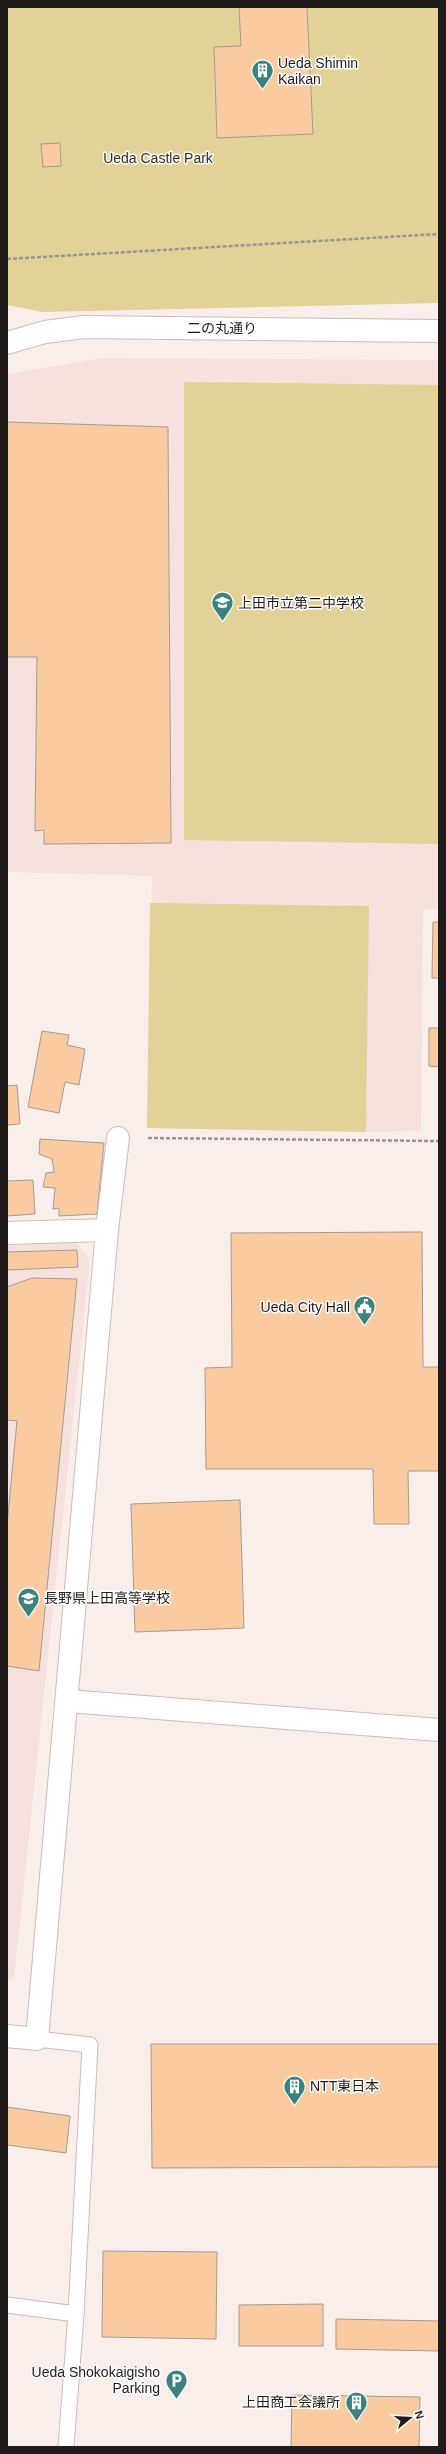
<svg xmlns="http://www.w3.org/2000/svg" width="446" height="2454" viewBox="0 0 446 2454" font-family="Arial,'Noto Sans JP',sans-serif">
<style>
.built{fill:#f6e1dd}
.green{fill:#e2d297}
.building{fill:#facba1;stroke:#a39b94}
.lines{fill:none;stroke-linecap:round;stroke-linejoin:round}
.service-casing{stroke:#c7bcb9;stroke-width:17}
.minor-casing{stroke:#c7bcb9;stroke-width:24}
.tertiary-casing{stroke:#c7bcb9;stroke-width:24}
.path{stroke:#9b9391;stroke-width:2.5;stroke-dasharray:4 2;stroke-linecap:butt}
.service{stroke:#fff;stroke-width:15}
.minor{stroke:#fff;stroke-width:22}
.tertiary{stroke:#fff;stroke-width:22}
.labels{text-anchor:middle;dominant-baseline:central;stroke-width:3;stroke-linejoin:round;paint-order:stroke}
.poi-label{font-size:14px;fill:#1f1b1a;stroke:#fff;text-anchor:start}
.park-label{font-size:14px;fill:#372f0d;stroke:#fff}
.street-label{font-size:14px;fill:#1f1b1a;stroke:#fff}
</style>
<rect width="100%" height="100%" fill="#faeeeb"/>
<!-- built -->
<g class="built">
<polygon points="101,358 439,360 439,909 423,909 421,1131 366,1132 147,1128 152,876 7,872 7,374"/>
<polygon points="75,1242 90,1259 14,1978 7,1982 7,1245"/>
</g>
<!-- green -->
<g class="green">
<polygon points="7,7 439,7 439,303 43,312 7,305"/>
<polygon points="184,382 439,385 439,844 184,840"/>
<polygon points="150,903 369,906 366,1132 147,1128"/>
</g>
<!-- building -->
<g class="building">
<polygon points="239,7 307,7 313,134 217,138 214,47 241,46"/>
<polygon points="60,143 61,166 43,167 41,144"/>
<polygon points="7,422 168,427 171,843 44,844 44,830 35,831 37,657 7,657"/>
<polygon points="433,922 439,922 439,978 432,978"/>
<polygon points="429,1028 439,1028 439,1067 429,1066"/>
<polygon points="42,1031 69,1035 67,1045 85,1049 79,1085 65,1082 59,1113 28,1107"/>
<polygon points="17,1085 20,1124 7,1125 7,1086"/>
<polygon points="40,1139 104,1143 97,1214 59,1216 59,1208 53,1209 55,1188 43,1187 46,1173 54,1172 52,1159 39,1154"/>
<polygon points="33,1180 35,1214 7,1216 7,1181"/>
<polygon points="422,1232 423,1367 439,1367 439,1471 408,1471 409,1524 374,1524 373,1469 206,1469 205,1368 232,1367 231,1233"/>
<polygon points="77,1250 78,1267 7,1270 7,1252"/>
<polygon points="32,1278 77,1279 39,1671 7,1666 7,1525 17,1421 7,1420 7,1287"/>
<polygon points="240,1500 244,1628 135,1632 131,1504"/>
<polygon points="151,2044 439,2044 439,2167 152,2168"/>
<polygon points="7,2107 70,2116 66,2153 7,2145"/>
<polygon points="103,2251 217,2252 216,2339 102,2337"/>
<polygon points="323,2304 323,2346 239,2346 239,2305"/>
<polygon points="336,2319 439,2321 439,2351 336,2349"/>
<polygon points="292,2395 420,2397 419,2447 291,2447"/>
</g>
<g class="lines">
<defs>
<g id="service">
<polyline points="37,2039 90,2045 76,2314 66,2447"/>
<polyline points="7,2305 76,2314"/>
</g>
<g id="minor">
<polyline points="7,1233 107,1230"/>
<polyline points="68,1701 439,1730"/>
<polyline points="7,2036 37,2039 107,1230 118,1138"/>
</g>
<polyline id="tertiary" points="7,343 45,332 84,327 439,331"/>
</defs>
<!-- service casing -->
<use href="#service" class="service-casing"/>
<!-- minor casing -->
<use href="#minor" class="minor-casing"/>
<!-- tertiary casing -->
<use href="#tertiary" class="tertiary-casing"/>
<!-- path -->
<g class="path">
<polyline points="7,259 439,234"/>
<polyline points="148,1138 439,1141"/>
</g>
<!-- service -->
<use href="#service" class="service"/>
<!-- minor -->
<use href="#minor" class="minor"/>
<!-- tertiary -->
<use href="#tertiary" class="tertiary"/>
</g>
<!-- icons -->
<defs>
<symbol id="building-pin" viewBox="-11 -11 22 30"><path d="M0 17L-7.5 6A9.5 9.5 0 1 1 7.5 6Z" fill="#3c837f" stroke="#fff"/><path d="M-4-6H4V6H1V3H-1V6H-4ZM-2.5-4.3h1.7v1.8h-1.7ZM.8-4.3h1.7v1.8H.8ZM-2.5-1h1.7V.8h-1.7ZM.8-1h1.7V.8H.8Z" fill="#fff"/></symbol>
<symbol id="school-pin" viewBox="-11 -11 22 30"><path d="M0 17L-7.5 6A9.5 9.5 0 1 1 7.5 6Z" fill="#3c837f" stroke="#fff"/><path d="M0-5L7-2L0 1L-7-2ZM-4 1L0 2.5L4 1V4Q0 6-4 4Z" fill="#fff"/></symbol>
<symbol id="civic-pin" viewBox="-11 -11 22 30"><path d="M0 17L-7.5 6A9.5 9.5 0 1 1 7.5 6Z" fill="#3c837f" stroke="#fff"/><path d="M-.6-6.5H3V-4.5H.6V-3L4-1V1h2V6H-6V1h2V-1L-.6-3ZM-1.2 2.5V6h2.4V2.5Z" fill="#fff"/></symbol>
<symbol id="parking-pin" viewBox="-11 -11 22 30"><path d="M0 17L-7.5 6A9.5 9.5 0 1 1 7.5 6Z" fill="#3c837f" stroke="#fff"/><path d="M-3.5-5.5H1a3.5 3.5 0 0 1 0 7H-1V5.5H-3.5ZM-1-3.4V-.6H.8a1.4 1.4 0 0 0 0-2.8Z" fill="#fff"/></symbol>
</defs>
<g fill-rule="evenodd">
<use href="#building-pin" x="250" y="58" width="25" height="34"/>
<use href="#school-pin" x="210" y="590" width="25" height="34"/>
<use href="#civic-pin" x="352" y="1294" width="25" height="34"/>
<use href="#school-pin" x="16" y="1586" width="25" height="34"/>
<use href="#building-pin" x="282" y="2074" width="25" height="34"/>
<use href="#parking-pin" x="164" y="2368" width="25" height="34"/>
<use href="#building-pin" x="344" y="2390" width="25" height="34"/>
</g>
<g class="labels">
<!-- poi labels -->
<g class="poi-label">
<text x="278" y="63">Ueda Shimin<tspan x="278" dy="16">Kaikan</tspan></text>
<text x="238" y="603">上田市立第二中学校</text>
<text x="350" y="1307" text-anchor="end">Ueda City Hall</text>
<text x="44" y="1598">長野県上田高等学校</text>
<text x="310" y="2086">NTT東日本</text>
<text x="160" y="2372" text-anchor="end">Ueda Shokokaigisho<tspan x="160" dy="16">Parking</tspan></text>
<text x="340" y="2402" text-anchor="end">上田商工会議所</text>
</g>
<!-- park labels -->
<g class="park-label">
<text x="158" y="158">Ueda Castle Park</text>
</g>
<!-- street labels -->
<g class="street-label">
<text x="222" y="328">二の丸通り</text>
</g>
</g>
<!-- border -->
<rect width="446" height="2454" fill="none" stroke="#1f1b1a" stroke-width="16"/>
<!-- north arrow -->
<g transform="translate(410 2418) rotate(72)" stroke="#ffffff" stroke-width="3" paint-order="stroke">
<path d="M0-3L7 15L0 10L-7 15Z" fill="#1f1b1a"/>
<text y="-6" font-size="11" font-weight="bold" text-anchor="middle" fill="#1f1b1a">N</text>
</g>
</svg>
